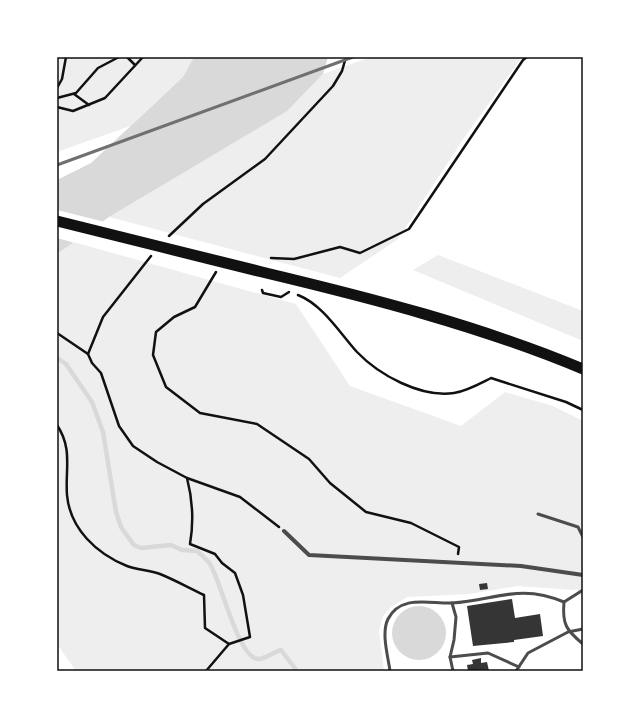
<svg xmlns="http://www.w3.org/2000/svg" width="640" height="728" viewBox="0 0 640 728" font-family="'Exo 2',sans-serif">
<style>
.green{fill:#eee}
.water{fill:#d9d9d9}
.pier{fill:#fff}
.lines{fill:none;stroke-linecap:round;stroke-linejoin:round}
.stream{stroke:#d9d9d9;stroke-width:4.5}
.building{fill:#353535}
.path{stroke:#111;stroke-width:2.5}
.service{stroke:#4c4c4c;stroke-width:3}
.minor{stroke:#4c4c4c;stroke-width:4}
.trunk{stroke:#111;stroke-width:11}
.rail{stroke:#707070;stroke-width:3}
.neatline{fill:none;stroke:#111;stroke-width:1.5}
</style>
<rect width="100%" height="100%" fill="#fff"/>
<!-- green -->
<g class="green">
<polygon points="57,57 194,57 183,77 130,126 57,152"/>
<polygon points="371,57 522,57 464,138 398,239 340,278 109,217 286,111 323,74"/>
<polygon points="73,242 296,304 350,386 461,426 505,392 553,406 583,421 583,600 577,589 573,590 518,586 469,594 407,597 391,607 383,616 379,631 384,671 76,671 57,644 57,254"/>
<polygon points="438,255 583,311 583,341 413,270"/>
</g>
<!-- water -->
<g class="water">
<polygon points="194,57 328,57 323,74 287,111 109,217 57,254 57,180 91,163 183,77"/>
<circle cx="419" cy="633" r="27"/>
</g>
<!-- pier -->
<polygon class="pier" points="57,210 105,222 75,243 57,238"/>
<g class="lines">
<!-- stream -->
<path class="stream" d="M57,358L66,364L92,402L103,432L116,512L121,527L128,537L134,545L141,548L171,545L182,550L197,551C201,555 207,559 210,564C221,581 238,658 258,659C266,659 273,652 281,650L297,671"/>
</g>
<!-- building -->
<g class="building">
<polygon points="487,583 488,589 480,590 479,584"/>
<polygon points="512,599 515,618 540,614 543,636 514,640 514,642 473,646 467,606"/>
<polygon points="481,658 481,663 487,662 489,671 468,671 467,665 473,664 472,660"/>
</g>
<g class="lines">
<!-- path -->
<g class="path">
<polyline points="127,57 135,65"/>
<polyline points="57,88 62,79 66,57"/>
<polyline points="74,94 89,105"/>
<polyline points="57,98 76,93 98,68 119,57"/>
<polyline points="57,107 73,111 105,98 143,57"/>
<polyline points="169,236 203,204 265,159 333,86 342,71 346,57"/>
<polyline points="151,256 103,317 88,354 92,363 101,373 119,426 133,446 157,462 187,478 240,497 279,527"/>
<polyline points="271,258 294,259 340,247 360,253 409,229 523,60 527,57"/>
<polyline points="216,272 195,307 174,317 156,332 153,355 166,387 200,413 257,424 309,459 330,483 366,512 411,523 459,547 458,554"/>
<polyline points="262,290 263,293 281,297 289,292"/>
<path d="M298,295C323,305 339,332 357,352C379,375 421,398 454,393C467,391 479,384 491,378L566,402L583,410"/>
<polyline points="57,333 88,354"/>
<path d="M57,425C73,449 65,469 67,495C70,529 97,554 127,566C137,570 149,570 160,574C175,580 189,588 204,595L205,628L229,644L206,671"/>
<path d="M187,478C193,501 194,521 190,544L215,554L222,563L235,573L243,595L250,637L229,644"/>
</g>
<!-- service -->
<g class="service">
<polyline points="538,514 578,527 583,537"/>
<path d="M583,590L564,602C562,624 566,630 583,644"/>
<polyline points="452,603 456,617 454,640 450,657 453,671"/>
<polyline points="450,657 488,653 519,667"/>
<path d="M390,671C388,656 381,633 388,619C401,594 430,604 452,603C496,600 520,583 564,602"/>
<polyline points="516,671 528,653 568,632 583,629"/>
</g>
<!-- minor -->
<polyline class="minor" points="284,531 309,555 521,566 583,575"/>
<!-- trunk -->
<path class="trunk" d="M57,221C125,238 194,255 262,272C371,298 480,326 583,369"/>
<!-- rail -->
<polyline class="rail" points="57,165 353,57"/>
</g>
<!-- border -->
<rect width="640" height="728" fill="none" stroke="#ffffff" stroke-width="116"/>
<rect x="58" y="58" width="524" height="612" class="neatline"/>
</svg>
